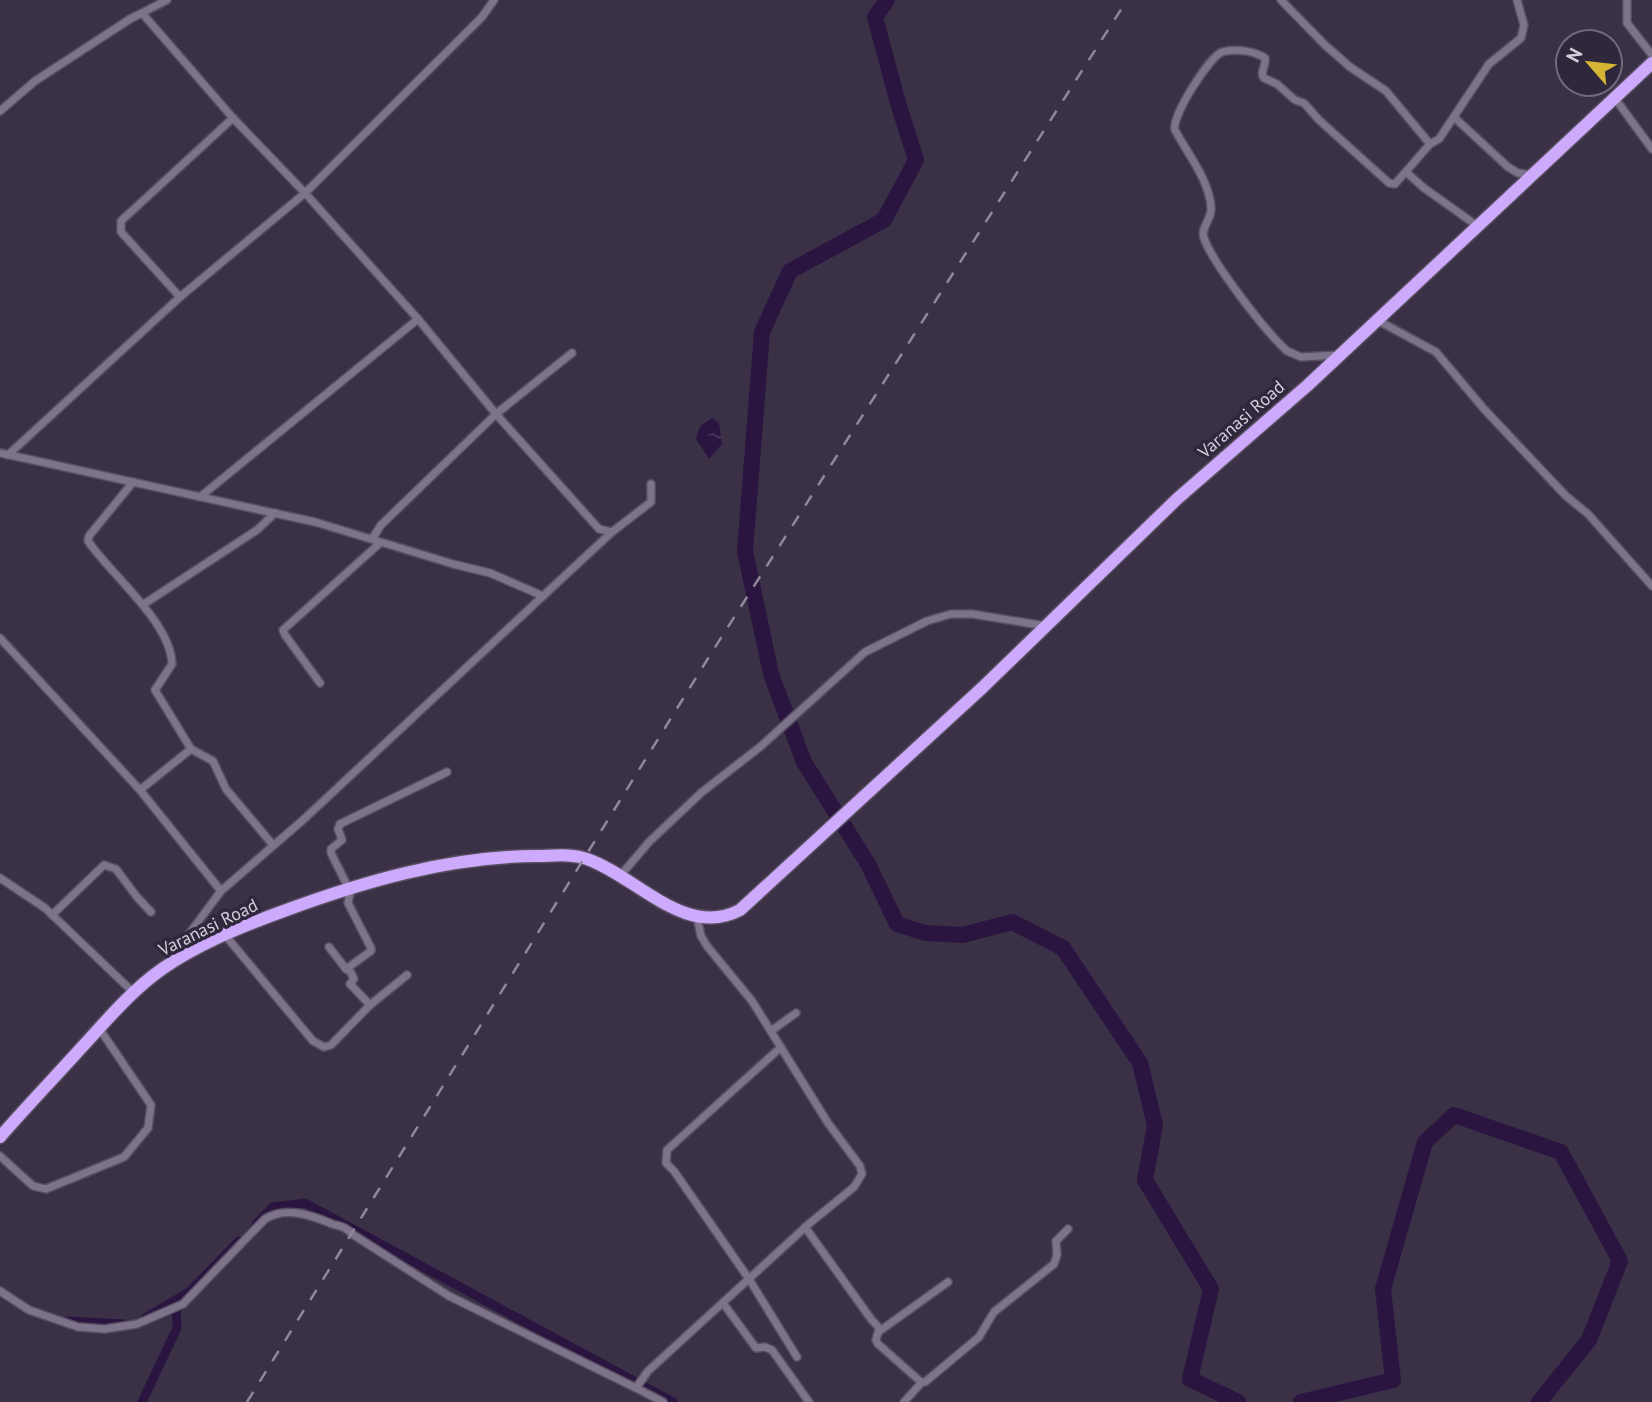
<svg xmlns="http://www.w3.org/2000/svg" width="1652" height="1402" viewBox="0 0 1652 1402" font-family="'PT Sans',sans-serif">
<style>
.water{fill:url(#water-ripples)}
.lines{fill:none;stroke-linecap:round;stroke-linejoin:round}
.canal{stroke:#2a1541;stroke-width:9}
.river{stroke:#2a1541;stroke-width:16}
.street-casing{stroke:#574f61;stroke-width:10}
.highway-casing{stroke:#574f61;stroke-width:15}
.street{stroke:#7d738b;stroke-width:7}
.highway{stroke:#ceaafd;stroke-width:12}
.rail{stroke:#908899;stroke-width:2.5;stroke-dasharray:12 12;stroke-linecap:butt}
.labels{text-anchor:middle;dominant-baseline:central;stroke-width:7;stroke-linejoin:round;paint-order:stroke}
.street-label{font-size:18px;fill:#d4cedc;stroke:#2f273b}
</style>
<defs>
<pattern id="water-ripples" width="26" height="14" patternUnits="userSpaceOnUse" patternTransform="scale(1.75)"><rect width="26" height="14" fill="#2a1541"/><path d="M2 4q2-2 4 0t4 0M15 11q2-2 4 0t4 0" fill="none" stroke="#48365c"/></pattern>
</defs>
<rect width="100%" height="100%" fill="#3a3146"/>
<!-- water -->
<polygon class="water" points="712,418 719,423 722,444 709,459 696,439 700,426"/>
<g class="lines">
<!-- canal -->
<g class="canal">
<polyline points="256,1224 273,1207 305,1203 673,1402"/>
<polyline points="145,1318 188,1293 239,1241"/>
<polyline points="66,1321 125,1324"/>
<polyline points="142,1402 177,1328 176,1300"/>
</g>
<!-- river -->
<g class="river">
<polyline points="887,0 875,17 898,103 916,160 884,220 790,271 762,332 745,551 771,674 804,762 868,864 897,924 925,933 963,935 1012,922 1063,948 1140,1063 1155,1125 1145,1180 1211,1289 1190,1379 1238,1402"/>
<polyline points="1301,1402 1393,1380 1383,1289 1425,1142 1454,1115 1561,1152 1620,1261 1589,1340 1539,1402"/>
</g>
<defs>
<g id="street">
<polyline points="167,0 142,13 233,118 305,193 418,319 496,414 599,529 612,532 543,596"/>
<polyline points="1281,0 1325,45 1350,67 1386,91 1430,144"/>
<polyline points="1627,0 1627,23 1652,55"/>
<polyline points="1614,97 1652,149"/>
<polyline points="0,111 35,81 130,19 142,13"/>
<polyline points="1455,118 1508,167 1518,173 1532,175"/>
<polyline points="1406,172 1424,188 1476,225"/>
<polyline points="180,297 121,232 121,221 233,118"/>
<polyline points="1377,320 1436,352 1484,409 1566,496 1588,514 1652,586"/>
<path d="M1339,355L1301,357L1287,351C1266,332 1213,264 1204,238C1200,228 1212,219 1211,208C1210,181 1187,153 1175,130C1171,117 1209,57 1222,52C1234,48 1255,51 1265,58C1267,65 1259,72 1264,78L1277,84L1295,100L1304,103L1319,120L1389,183L1395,184L1430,144L1439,139L1489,64L1521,38L1524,25L1517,0"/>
<polyline points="0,453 315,522 453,564 490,573 543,596 303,820 221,891 186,938 182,956"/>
<polyline points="8,455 180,297 305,193 482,17 494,0"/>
<path d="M133,482L89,536L88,541C111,575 171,622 172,664L155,690L191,749L140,790"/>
<polyline points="200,497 418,319"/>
<polyline points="612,532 651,502 651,484"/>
<polyline points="372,539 381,525 496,414 572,353"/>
<polyline points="144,604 257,530 275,513"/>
<polyline points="0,638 140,790 221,891"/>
<polyline points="320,683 285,635 283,630 380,543"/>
<polyline points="191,749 213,761 226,789 273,845"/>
<polyline points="620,876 649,842 702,792 760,747 865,652 927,621 951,614 972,614 1046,626"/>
<polyline points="0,878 45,908 134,993"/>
<polyline points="348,887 331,853 331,849 342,840 338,829 340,824 447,772"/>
<polyline points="52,915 104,865 116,869 137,897 151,912"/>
<polyline points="225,935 313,1041 324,1047 331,1045 370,1005 407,975"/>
<polyline points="329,947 346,969 350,971 354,979 350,984 370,1005"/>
<polyline points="346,969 371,951 371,948 348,903 351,887"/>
<polyline points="771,1031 796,1013"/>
<polyline points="0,1156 33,1186 46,1189 124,1157 148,1128 151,1105 99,1028"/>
<polyline points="672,1169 666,1163 667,1150 781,1047"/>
<polyline points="674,1171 749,1279 797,1357"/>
<polyline points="805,1227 871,1319 881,1330 948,1282"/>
<path d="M0,1291L29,1310L78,1327L105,1329L137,1324L183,1304L265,1219C286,1206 311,1215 332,1224C341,1227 345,1226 352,1234L449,1296L636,1388"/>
<polyline points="723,1303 756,1348 765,1347 772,1350 809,1402"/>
<polyline points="879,1329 876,1340 878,1344 921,1382 925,1382 979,1337 994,1312 1054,1264 1057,1255 1056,1241 1068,1229"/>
<polyline points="663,1402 636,1388 648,1371 810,1223 854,1187 862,1174 860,1166 828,1123 752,1001 707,946 701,936 697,917"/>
<polyline points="904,1402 922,1382"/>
</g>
<path id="highway" d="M0,1137C27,1106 55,1077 82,1047C107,1020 132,990 162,969C198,944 240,927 281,912C362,882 447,857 534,856C551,856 571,853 587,859C636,876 685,939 740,910L982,688L1177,499L1308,385L1652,63"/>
</defs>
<!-- street casing -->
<use href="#street" class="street-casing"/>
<!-- highway casing -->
<use href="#highway" class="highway-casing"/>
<!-- street -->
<use href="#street" class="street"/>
<!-- highway -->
<use href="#highway" class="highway"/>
<!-- rail -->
<polyline class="rail" points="247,1402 712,652 1127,0"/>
</g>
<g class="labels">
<!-- street labels -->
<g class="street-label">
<text transform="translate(1241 419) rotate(-41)">Varanasi Road</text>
<text transform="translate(208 927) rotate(-26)">Varanasi Road</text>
</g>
</g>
<!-- north arrow -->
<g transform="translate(1589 63) rotate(298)"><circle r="33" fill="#2f273b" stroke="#716a7b" stroke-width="2"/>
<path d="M0-5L12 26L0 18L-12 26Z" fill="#d6b534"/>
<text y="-10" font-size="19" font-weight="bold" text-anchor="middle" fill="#d4cedc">N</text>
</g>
</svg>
